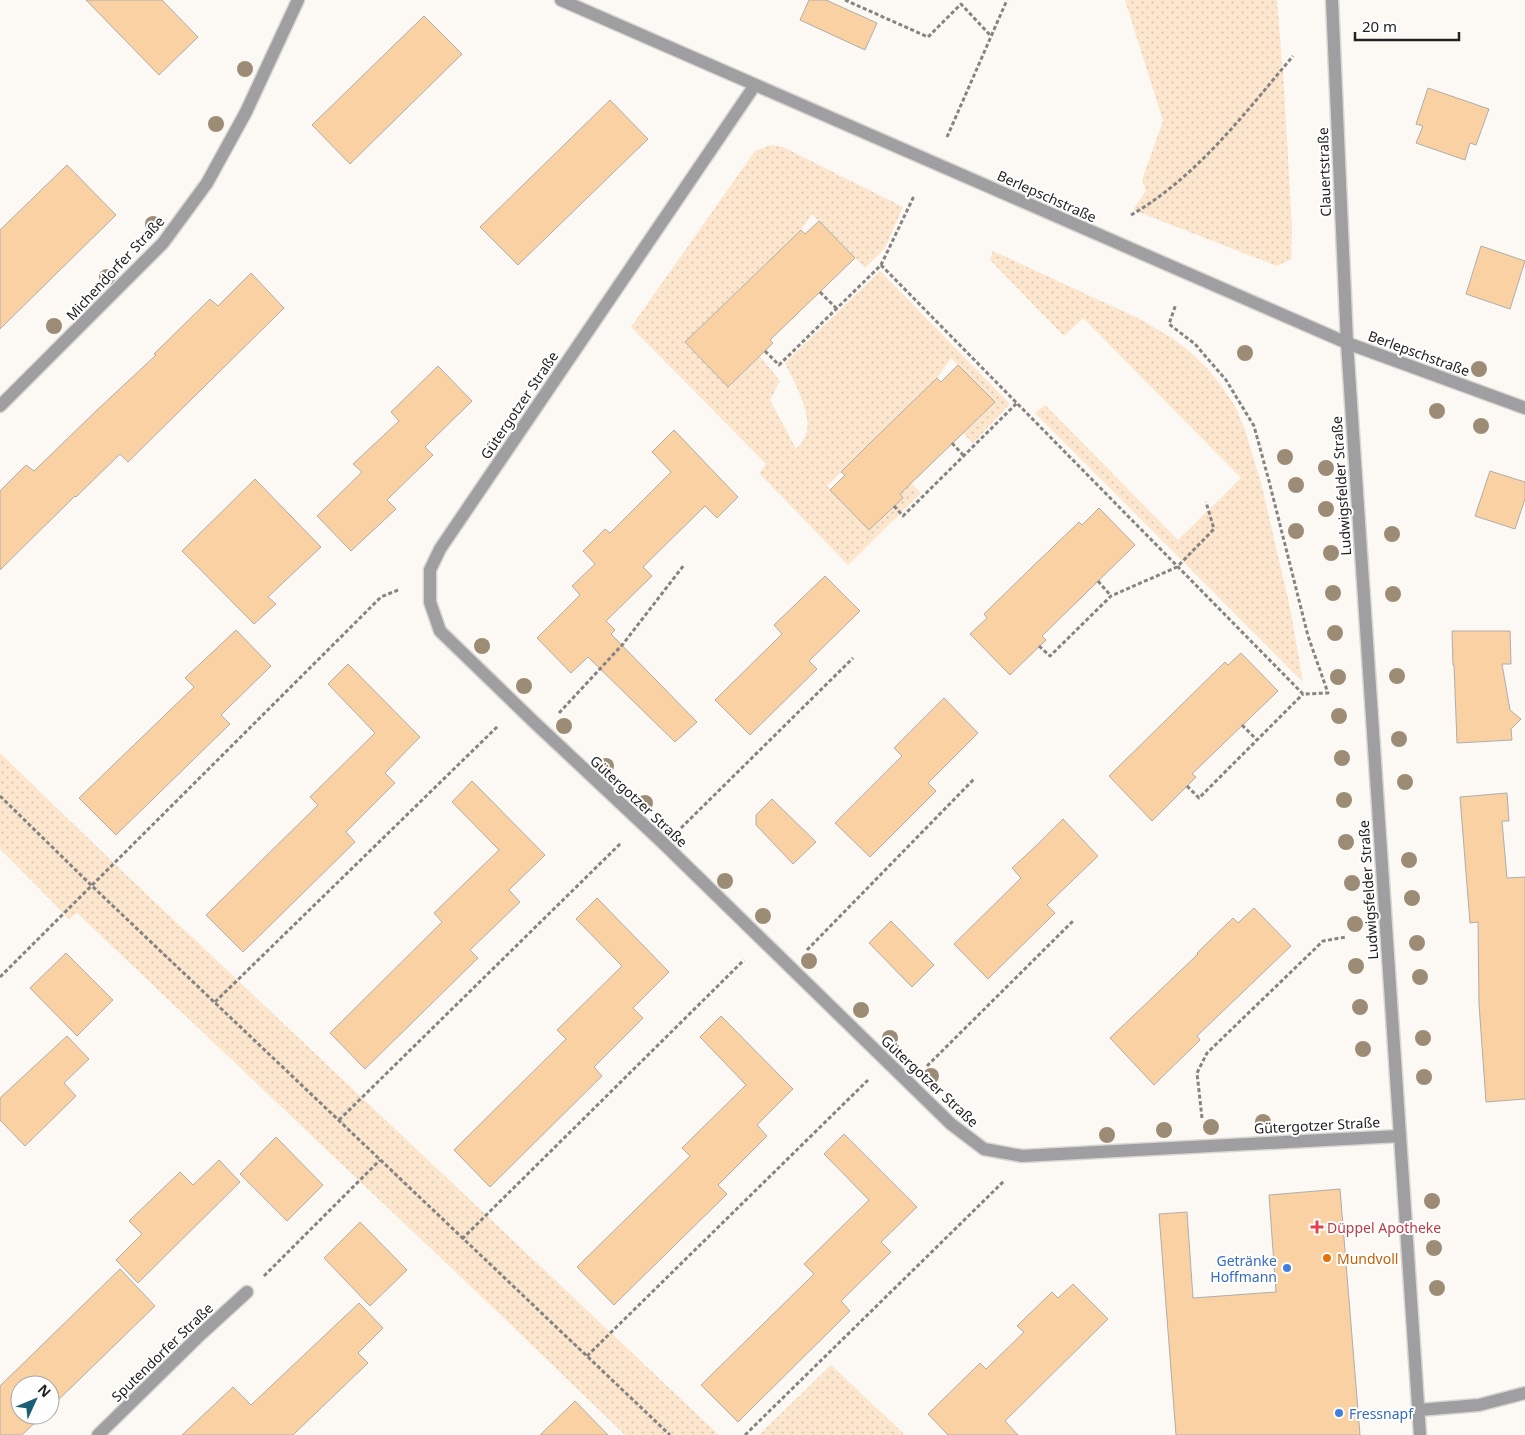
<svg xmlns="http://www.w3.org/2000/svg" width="1525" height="1435" viewBox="0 0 1525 1435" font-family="'Noto Sans',sans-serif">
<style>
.grass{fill:url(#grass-dots)}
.building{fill:#f9d1a2;stroke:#b0adaa}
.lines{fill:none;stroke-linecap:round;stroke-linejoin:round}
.minor-casing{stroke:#d9d7d3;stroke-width:15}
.path{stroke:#868482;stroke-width:3;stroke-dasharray:4 2.5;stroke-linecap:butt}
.minor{stroke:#9f9ea0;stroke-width:12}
.tree{fill:#9c8c76}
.health-dot{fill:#e0444e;stroke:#fff;stroke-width:2}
.food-dot{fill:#e8710a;stroke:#fff;stroke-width:2}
.shop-dot{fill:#3f7fe0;stroke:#fff;stroke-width:2}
.labels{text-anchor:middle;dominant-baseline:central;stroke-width:4;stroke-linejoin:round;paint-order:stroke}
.street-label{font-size:14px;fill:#232221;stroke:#fff}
.health-label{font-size:14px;fill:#be3a42;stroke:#fff;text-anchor:start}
.food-label{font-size:14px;fill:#c56008;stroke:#fff;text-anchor:start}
.shop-label{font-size:14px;fill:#366cbe;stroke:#fff;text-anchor:end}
</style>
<defs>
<pattern id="grass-dots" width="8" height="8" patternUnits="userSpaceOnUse" patternTransform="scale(1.25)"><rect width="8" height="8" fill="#fce6ce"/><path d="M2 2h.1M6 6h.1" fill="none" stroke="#d8c5b1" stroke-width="1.8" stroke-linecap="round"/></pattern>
</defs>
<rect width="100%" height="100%" fill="#fcf9f5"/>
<!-- grass -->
<g class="grass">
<polygon points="1125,0 1277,0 1284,87 1292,228 1291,259 1277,266 1133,210 1146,191 1142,180 1163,121"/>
<path d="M771,145L783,147L903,207L885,248L865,268L812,214L801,230L685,342L728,387L760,356L780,381L770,400L796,449C799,446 802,443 804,439C816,419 794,382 785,363L880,271L1010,404L973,443L963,433L994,402L951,358L937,378L827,486L869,530L903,498L900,494L911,483L921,493L848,565L759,473L766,464L631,327L755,151Z"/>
<polygon points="993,251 1138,318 1172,338 1190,352 1208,369 1222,387 1235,406 1245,430 1261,483 1289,603 1303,682 1035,413 1045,405 1178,540 1241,478 1083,318 1064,336 990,260"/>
<polygon points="0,753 121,870 719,1435 625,1435 505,1319 77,913 69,919 0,849"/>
<polygon points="831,1365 905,1435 759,1435"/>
</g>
<!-- building -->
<g class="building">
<polygon points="86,0 162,0 198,37 159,75"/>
<polygon points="809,0 826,0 877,23 865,50 800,20"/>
<polygon points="424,16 462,54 350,164 312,125"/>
<polygon points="1428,88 1489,109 1476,145 1470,143 1465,160 1416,143 1423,126 1416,124"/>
<polygon points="610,100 648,139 518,265 480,227"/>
<polygon points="67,165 116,215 0,329 0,230"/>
<polygon points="819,221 855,258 770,340 773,343 728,387 685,342 801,230 805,234"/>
<polygon points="1481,246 1525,261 1510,309 1466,294"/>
<polygon points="251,273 284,308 128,462 120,454 76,497 75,496 0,570 0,491 26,465 34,471 96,411 156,355 154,354 210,299 218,306"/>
<polygon points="958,365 995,402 900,494 903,498 869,530 830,490 845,475 841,472 867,446 937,378 941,382"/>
<polygon points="438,366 472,401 425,447 433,455 387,500 396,509 351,551 317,516 362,472 353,464 399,421 391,412"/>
<polygon points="674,430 738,497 717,518 705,506 643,567 652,576 606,621 615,630 611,634 697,722 675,742 588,657 571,673 537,638 580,595 572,586 595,564 583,551 605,529 610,533 671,472 652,452"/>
<polygon points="1490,471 1525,482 1525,499 1515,529 1475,516"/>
<polygon points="255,479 321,547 268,597 276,604 254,624 182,551"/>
<polygon points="1099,508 1135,545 1042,636 1046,640 1010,675 970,634 987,618 984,614 1028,571 1079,522 1082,525"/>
<polygon points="825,576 860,611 809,661 817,669 750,735 715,700 782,634 774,625"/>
<polygon points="236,630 271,666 221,715 230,724 116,835 79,798 194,687 185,678"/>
<polygon points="1452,631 1510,631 1511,664 1502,664 1510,710 1521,719 1511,729 1512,740 1457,743 1454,665 1453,665"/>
<polygon points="1241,653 1278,691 1192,774 1196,777 1152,821 1109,776 1225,662 1228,665"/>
<polygon points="348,664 420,737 385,773 395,783 346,832 355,842 243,952 206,915 318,805 310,797 375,733 328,684"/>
<polygon points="944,698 978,733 928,783 936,791 870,857 835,823 902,756 894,748"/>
<polygon points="472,781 545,855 509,890 520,902 470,950 478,958 365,1069 330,1033 442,922 434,913 499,850 452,802"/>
<polygon points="1507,793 1509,821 1502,821 1507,878 1525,877 1525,1099 1486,1102 1479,1004 1478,922 1470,923 1460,797"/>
<polygon points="772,799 816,842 793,864 756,825 756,815"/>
<polygon points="1063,819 1098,856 1047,905 1055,913 988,979 954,944 1021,878 1012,868 1037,845"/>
<polygon points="597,898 669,972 633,1008 643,1018 594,1067 602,1076 490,1187 454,1150 566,1039 557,1030 622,966 576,919"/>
<polygon points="1254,908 1291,946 1197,1036 1200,1040 1154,1085 1110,1038 1198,954 1197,953 1233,918 1238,923"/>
<polygon points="891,921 934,965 912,987 869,943"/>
<polygon points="66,953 113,1000 77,1036 30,988"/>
<polygon points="721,1016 793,1089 757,1125 767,1136 718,1185 727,1194 614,1305 577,1267 690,1156 682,1148 746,1085 700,1037"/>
<polygon points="67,1036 89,1059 64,1083 76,1096 25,1146 0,1120 0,1098"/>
<polygon points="844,1134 917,1207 881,1242 891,1252 841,1301 850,1311 738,1422 701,1385 814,1274 804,1264 869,1200 824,1154"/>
<polygon points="276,1137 323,1185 287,1221 240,1174"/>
<polygon points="219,1160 240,1182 138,1283 116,1260 142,1234 129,1221 180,1172 193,1185"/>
<polygon points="1340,1189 1360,1435 1176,1435 1159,1214 1187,1212 1193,1298 1276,1292 1269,1195"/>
<polygon points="360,1222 407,1270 370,1306 324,1258"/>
<polygon points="120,1269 155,1306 50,1408 50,1385 20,1385 20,1415 43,1415 22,1435 0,1435 0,1386"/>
<polygon points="1073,1284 1108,1319 1005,1421 1018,1435 948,1435 928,1414 980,1363 986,1369 1024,1332 1017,1326 1052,1292 1058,1298"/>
<polygon points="359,1303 383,1328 358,1353 368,1363 293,1435 182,1435 233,1387 251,1405"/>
<polygon points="575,1401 608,1435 540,1435"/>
</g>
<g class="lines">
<defs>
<g id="minor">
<polyline points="561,0 1347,343 1525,408"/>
<polyline points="1332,0 1347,343 1420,1435"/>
<polyline points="755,85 440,549 430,570 430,602 440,631 534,722 662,842 951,1124 984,1149 1022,1156 1400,1136"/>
<polyline points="0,406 163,243 207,183 246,112 298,0"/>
<polyline points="1419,1410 1479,1405 1525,1393"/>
<polyline points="98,1435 200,1335 247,1292"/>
</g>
</defs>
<!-- minor casing -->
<use href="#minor" class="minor-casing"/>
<!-- path -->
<g class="path">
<polyline points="845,0 928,37 961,4 991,36"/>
<polyline points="947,137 1007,0"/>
<path d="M1131,215C1197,177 1245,113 1293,56"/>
<polyline points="881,265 1303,694 1328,693 1308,636 1269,481 1254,426 1226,380 1195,344 1169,324 1176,304"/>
<polyline points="820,292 837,309"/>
<polyline points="765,351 779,365 881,265 914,196"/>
<polyline points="952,443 964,456"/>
<polyline points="894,506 903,516 1017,403"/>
<polyline points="1098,581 1111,596"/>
<polyline points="1039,646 1050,656 1111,596 1177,567 1214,529 1206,502"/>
<polyline points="559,713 623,644 684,565"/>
<polyline points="1242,725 1257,740"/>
<polyline points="1187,786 1199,798 1303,694"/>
<polyline points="0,796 92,886 670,1435"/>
<polyline points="681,828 853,658"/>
<polyline points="807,950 974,779"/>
<polyline points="0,977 381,597 398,590"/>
<polyline points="215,1002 498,726"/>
<polyline points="927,1066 1073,921"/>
<polyline points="1202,1118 1197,1073 1207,1053 1323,941 1346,937"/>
<polyline points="339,1120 621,843"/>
<polyline points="462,1239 744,960"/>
<polyline points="264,1276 380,1160"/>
<polyline points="587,1356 868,1080"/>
<polyline points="745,1435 1004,1181"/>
</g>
<!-- minor -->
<use href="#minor" class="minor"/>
</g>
<!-- trees -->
<g class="tree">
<circle cx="245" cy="69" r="8"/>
<circle cx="216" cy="124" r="8"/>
<circle cx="153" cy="224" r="8"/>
<circle cx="107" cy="277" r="8"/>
<circle cx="54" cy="326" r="8"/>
<circle cx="1245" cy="353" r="8"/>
<circle cx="1479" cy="369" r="8"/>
<circle cx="1437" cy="411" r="8"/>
<circle cx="1481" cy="426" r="8"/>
<circle cx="1285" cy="457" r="8"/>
<circle cx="1326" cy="468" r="8"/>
<circle cx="1296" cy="485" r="8"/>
<circle cx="1326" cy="509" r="8"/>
<circle cx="1296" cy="531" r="8"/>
<circle cx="1392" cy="534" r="8"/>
<circle cx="1331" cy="553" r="8"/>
<circle cx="1333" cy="593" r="8"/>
<circle cx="1393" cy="594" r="8"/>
<circle cx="1335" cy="633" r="8"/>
<circle cx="482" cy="646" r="8"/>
<circle cx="1397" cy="676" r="8"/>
<circle cx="1338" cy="677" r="8"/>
<circle cx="524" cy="686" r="8"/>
<circle cx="1339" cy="716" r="8"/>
<circle cx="564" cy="726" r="8"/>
<circle cx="1399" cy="739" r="8"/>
<circle cx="1342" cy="758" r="8"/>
<circle cx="606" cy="766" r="8"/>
<circle cx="1405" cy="782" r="8"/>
<circle cx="1344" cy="800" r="8"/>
<circle cx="645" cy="803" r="8"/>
<circle cx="1346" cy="842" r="8"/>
<circle cx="1409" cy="860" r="8"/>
<circle cx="725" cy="881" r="8"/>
<circle cx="1352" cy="883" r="8"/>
<circle cx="1412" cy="898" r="8"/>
<circle cx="763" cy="916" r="8"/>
<circle cx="1355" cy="924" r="8"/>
<circle cx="1417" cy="943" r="8"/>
<circle cx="809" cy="961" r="8"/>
<circle cx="1356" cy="966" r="8"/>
<circle cx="1420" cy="977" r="8"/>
<circle cx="1360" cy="1007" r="8"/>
<circle cx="861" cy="1010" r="8"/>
<circle cx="890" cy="1038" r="8"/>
<circle cx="1423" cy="1038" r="8"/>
<circle cx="1363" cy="1049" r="8"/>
<circle cx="931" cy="1076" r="8"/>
<circle cx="1424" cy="1077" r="8"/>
<circle cx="1263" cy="1122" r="8"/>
<circle cx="1211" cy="1127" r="8"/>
<circle cx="1164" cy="1130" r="8"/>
<circle cx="1107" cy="1135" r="8"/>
<circle cx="1432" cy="1201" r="8"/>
<circle cx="1434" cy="1248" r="8"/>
<circle cx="1437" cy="1288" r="8"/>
</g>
<!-- markers -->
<path class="health-dot" d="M1314.5 1219.5h5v5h5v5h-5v5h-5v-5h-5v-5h5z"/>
<circle class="food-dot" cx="1327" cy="1258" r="5"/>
<g class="shop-dot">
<circle cx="1287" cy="1268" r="5"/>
<circle cx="1339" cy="1413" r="5"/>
</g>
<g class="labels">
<!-- street labels -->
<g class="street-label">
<text transform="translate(1324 172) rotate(-92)">Clauertstraße</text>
<text transform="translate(1047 196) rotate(24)">Berlepschstraße</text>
<text transform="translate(115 268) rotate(-47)">Michendorfer Straße</text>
<text transform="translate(1419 353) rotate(20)">Berlepschstraße</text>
<text transform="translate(519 405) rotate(-56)">Gütergotzer Straße</text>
<text transform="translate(1341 486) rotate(-94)">Ludwigsfelder Straße</text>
<text transform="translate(639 801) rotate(43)">Gütergotzer Straße</text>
<text transform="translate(1368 890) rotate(-94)">Ludwigsfelder Straße</text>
<text transform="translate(930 1081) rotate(43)">Gütergotzer Straße</text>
<text transform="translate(1317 1125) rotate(-3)">Gütergotzer Straße</text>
<text transform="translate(162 1352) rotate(-44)">Sputendorfer Straße</text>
</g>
<!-- health labels -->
<g class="health-label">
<text x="1327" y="1227">Düppel Apotheke</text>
</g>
<!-- food labels -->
<g class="food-label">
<text x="1337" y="1258">Mundvoll</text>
</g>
<!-- shop labels -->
<g class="shop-label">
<text x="1277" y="1260">Getränke<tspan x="1277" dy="16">Hoffmann</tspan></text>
<text x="1349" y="1413" text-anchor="start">Fressnapf</text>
</g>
</g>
<!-- north arrow -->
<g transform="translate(35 1400) rotate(46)"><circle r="24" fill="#ffffff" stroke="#a7a7a6"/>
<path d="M0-4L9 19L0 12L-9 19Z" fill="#1b5f72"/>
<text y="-8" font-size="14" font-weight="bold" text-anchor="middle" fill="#232221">N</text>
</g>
<!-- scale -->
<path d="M1355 32v8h104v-8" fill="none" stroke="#232221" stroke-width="2.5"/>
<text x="1362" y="32" font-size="15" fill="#232221" stroke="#ffffff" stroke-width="4" paint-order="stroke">20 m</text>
</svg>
